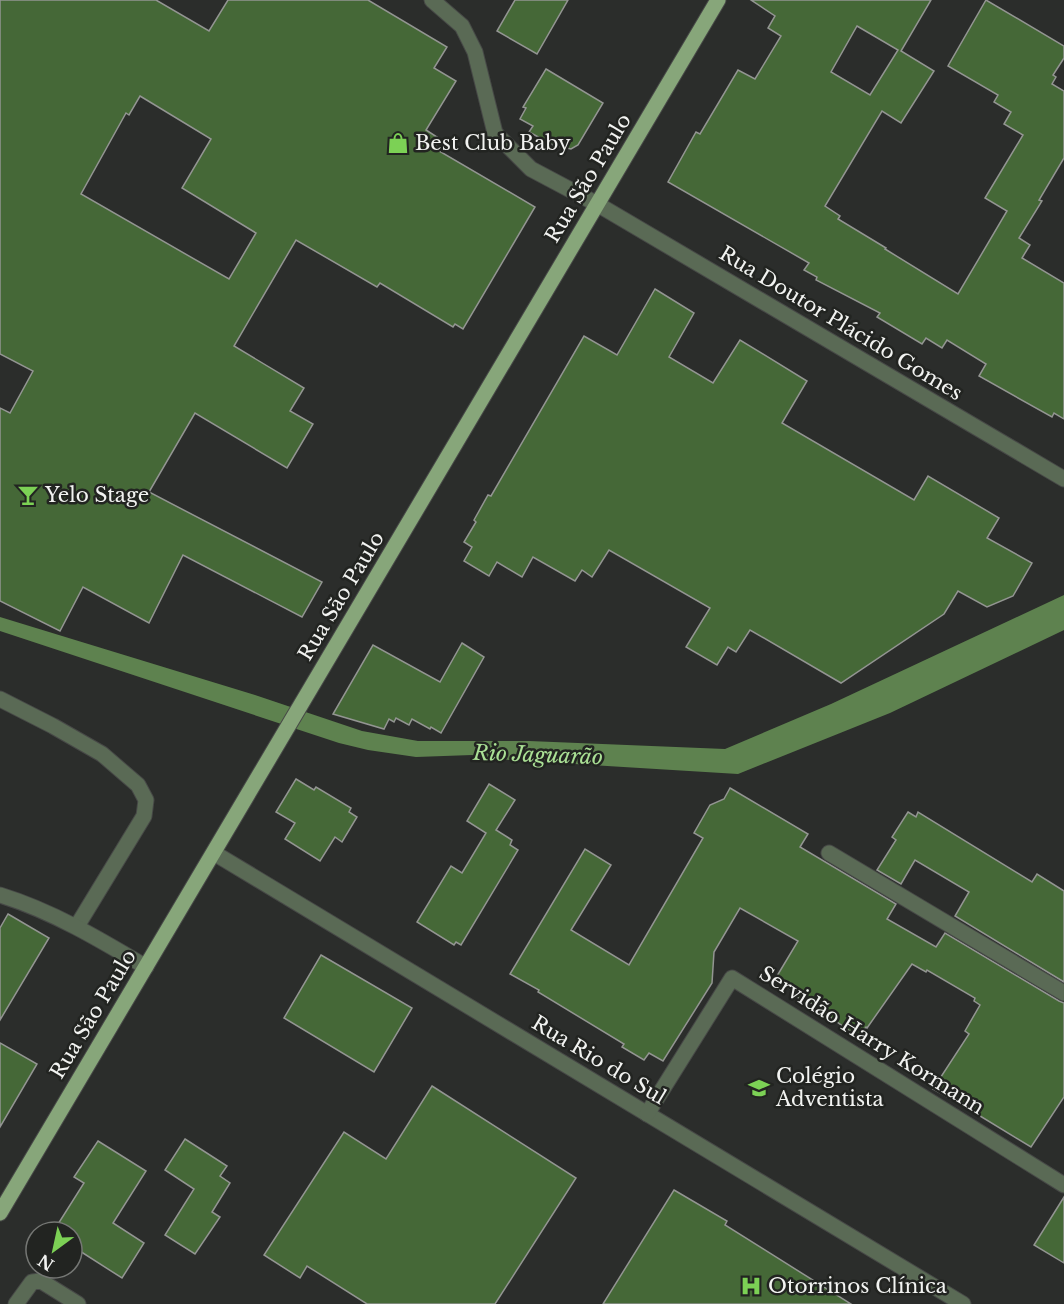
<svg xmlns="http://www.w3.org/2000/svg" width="1064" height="1304" viewBox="0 0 1064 1304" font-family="'Libre Baskerville',serif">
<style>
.water{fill:#5e824f}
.building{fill:#456837;stroke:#939592;stroke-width:1.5;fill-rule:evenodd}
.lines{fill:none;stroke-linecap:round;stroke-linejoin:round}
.minor-casing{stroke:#474947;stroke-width:17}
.major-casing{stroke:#474947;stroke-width:17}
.minor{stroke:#5a6a55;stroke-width:15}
.major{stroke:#87a67a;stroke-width:15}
.labels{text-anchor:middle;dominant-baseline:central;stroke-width:5;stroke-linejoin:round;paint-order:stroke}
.poi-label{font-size:20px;fill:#f2f3f1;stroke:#222421;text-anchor:start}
.street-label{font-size:20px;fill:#f2f3f1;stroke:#222421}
.water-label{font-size:21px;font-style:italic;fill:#aae095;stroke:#222421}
</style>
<rect width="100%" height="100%" fill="#2b2d2b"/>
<!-- water -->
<polygon class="water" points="1064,595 1064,630 1062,631 890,713 738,774 509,760 472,755 416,757 368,750 339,743 0,631 0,617 255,695 362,731 418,741 529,741 725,749 831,704"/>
<!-- building -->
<g class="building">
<path d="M0,0H156L209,31L228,0H368L447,47L434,68L456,81L426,130L440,139L434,148L535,207L463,329L455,324L453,327L380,283L377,287L296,240L234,346L304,388L290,411L313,424L287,468L195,413L149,492L322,582L302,617L183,555L149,623L83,587L60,631L0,601V408L10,413L33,371L0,354ZM140,96L211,139L182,188L256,233L229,279L81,194L126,113L129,115Z"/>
<polygon points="515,0 568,0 537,54 497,31"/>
<path d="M751,0H931L901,51L934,71L901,123L882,111L825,206L840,216L838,219L886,248L885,249L958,294L1007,211L985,198L1023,135L1004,124L1011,112L994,102L998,95L948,66L986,0L1064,46V58L1053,75L1056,77L1052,84L1064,91V158L1039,200L1042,201L1019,238L1030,245L1022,258L1064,283V419L1054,413L1052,417L979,376L986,364L947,340L942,348L926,338L922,344L877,317L880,313L816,280L817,277L804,270L809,263L668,182L696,132L700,134L738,70L755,79L781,36L768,28L775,16ZM857,26L898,50L870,95L831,72Z"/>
<polygon points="546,69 603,103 578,145 571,149 553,145 529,132 533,126 520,119 526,108 523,107"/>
<polygon points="655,289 694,313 669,357 713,383 740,340 807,381 782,423 914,500 928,476 999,518 987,538 1032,563 1013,596 987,607 958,591 944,614 841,683 750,630 736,652 728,647 717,665 686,647 710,608 609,550 592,577 582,570 575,581 533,557 522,577 497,562 489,576 464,561 472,547 464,542 476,522 474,520 488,495 491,496 584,336 617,355"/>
<polygon points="462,643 484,657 441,733 431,727 430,729 412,719 409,725 396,718 394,722 389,719 384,729 333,714 373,645 440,682"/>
<polygon points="296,779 314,790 316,787 351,808 349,812 357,817 342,842 335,837 320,861 285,839 295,823 276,812"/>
<polygon points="489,784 515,800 496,830 512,840 510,845 518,850 461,945 456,942 454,945 417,922 451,866 462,873 486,833 467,821"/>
<polygon points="730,788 808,834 800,847 896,904 887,919 936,947 945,933 1059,1001 1064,1003 1064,1097 1031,1147 967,1108 933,1089 969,1034 965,1031 980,1005 974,1001 975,998 927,970 926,972 912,964 867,1028 866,1027 858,1037 809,1002 808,1003 791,994 793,990 774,981 798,941 740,908 714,952 712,983 663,1061 649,1053 644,1060 622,1047 624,1044 538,992 539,990 510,974 585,849 611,865 571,930 629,965 703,838 694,833 710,805 724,799"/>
<polygon points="908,812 916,817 918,812 1032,882 1037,874 1064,891 1064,982 955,916 969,892 915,860 901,884 877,870 896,840 892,837"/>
<polygon points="8,914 49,938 0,1020 0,928"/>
<polygon points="321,955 412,1008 374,1072 284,1018"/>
<polygon points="0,1043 37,1064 0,1127"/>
<polygon points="432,1086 576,1178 495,1304 367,1304 307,1266 300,1278 264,1255 344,1132 386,1159"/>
<polygon points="185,1139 227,1166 220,1176 230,1183 212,1212 220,1217 195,1254 165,1235 194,1189 165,1170"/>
<polygon points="98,1141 146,1171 113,1223 144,1243 122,1278 72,1246 72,1232 53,1232 84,1183 74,1177"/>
<polygon points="674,1190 727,1221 725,1225 851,1304 603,1304"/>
<polygon points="1064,1197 1064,1263 1034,1245"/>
</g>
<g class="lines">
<defs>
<g id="minor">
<polyline points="432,0 462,26 475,52 495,133 531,169 597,204 1064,479"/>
<polyline points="0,699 53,726 102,754 138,785 146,800 144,816 77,926"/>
<polyline points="214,853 963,1304"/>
<polyline points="829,853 1064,993"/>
<path d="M0,895C52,911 99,939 146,967"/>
<polyline points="647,1114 732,978 1064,1185"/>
<polyline points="16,1304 32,1282 41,1281 78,1304"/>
</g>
<polyline id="major" points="0,1213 718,0"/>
</defs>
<!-- minor casing -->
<use href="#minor" class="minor-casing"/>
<!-- major casing -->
<use href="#major" class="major-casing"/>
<!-- minor -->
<use href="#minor" class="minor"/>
<!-- major -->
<use href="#major" class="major"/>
</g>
<!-- icons -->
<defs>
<symbol id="shop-bare" viewBox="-9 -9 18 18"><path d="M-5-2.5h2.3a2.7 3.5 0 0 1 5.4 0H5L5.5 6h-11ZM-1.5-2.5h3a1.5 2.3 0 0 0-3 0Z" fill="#7cd155" stroke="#222421" stroke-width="2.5" paint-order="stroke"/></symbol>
<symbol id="bar-bare" viewBox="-9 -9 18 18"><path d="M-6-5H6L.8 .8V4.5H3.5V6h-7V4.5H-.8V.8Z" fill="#7cd155" stroke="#222421" stroke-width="2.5" paint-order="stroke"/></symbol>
<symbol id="school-bare" viewBox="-9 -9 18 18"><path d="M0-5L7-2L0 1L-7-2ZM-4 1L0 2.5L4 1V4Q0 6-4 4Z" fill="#7cd155" stroke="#222421" stroke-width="2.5" paint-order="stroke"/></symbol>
<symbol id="hospital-bare" viewBox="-9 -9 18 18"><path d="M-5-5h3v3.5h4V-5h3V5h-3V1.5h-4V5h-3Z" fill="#7cd155" stroke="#222421" stroke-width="2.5" paint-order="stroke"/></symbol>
</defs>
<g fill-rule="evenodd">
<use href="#shop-bare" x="383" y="128" width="30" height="30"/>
<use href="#bar-bare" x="13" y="480" width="30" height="30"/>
<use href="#school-bare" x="744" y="1073" width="30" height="30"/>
<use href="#hospital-bare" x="736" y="1271" width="30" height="30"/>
</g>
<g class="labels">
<!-- poi labels -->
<g class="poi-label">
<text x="415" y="143">Best Club Baby</text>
<text x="45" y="495">Yelo Stage</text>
<text x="776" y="1076">Colégio<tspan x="776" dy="23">Adventista</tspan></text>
<text x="768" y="1286">Otorrinos Clínica</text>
</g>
<!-- street labels -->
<g class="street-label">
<text transform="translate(588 178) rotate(-59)">Rua São Paulo</text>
<text transform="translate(841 323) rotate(31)">Rua Doutor Plácido Gomes</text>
<text transform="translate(341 596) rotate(-59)">Rua São Paulo</text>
<text transform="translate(93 1014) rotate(-59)">Rua São Paulo</text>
<text transform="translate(872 1040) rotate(32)">Servidão Harry Kormann</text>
<text transform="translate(599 1060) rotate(31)">Rua Rio do Sul</text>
</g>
<!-- water labels -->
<g class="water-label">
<text transform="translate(538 755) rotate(2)">Rio Jaguarão</text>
</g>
</g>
<!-- north arrow -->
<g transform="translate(54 1250) rotate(213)"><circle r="28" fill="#222421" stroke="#757774" stroke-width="1.5"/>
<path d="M0-4.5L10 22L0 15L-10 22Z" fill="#7cd155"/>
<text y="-9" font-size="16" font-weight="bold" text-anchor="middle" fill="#f2f3f1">N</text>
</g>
</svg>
